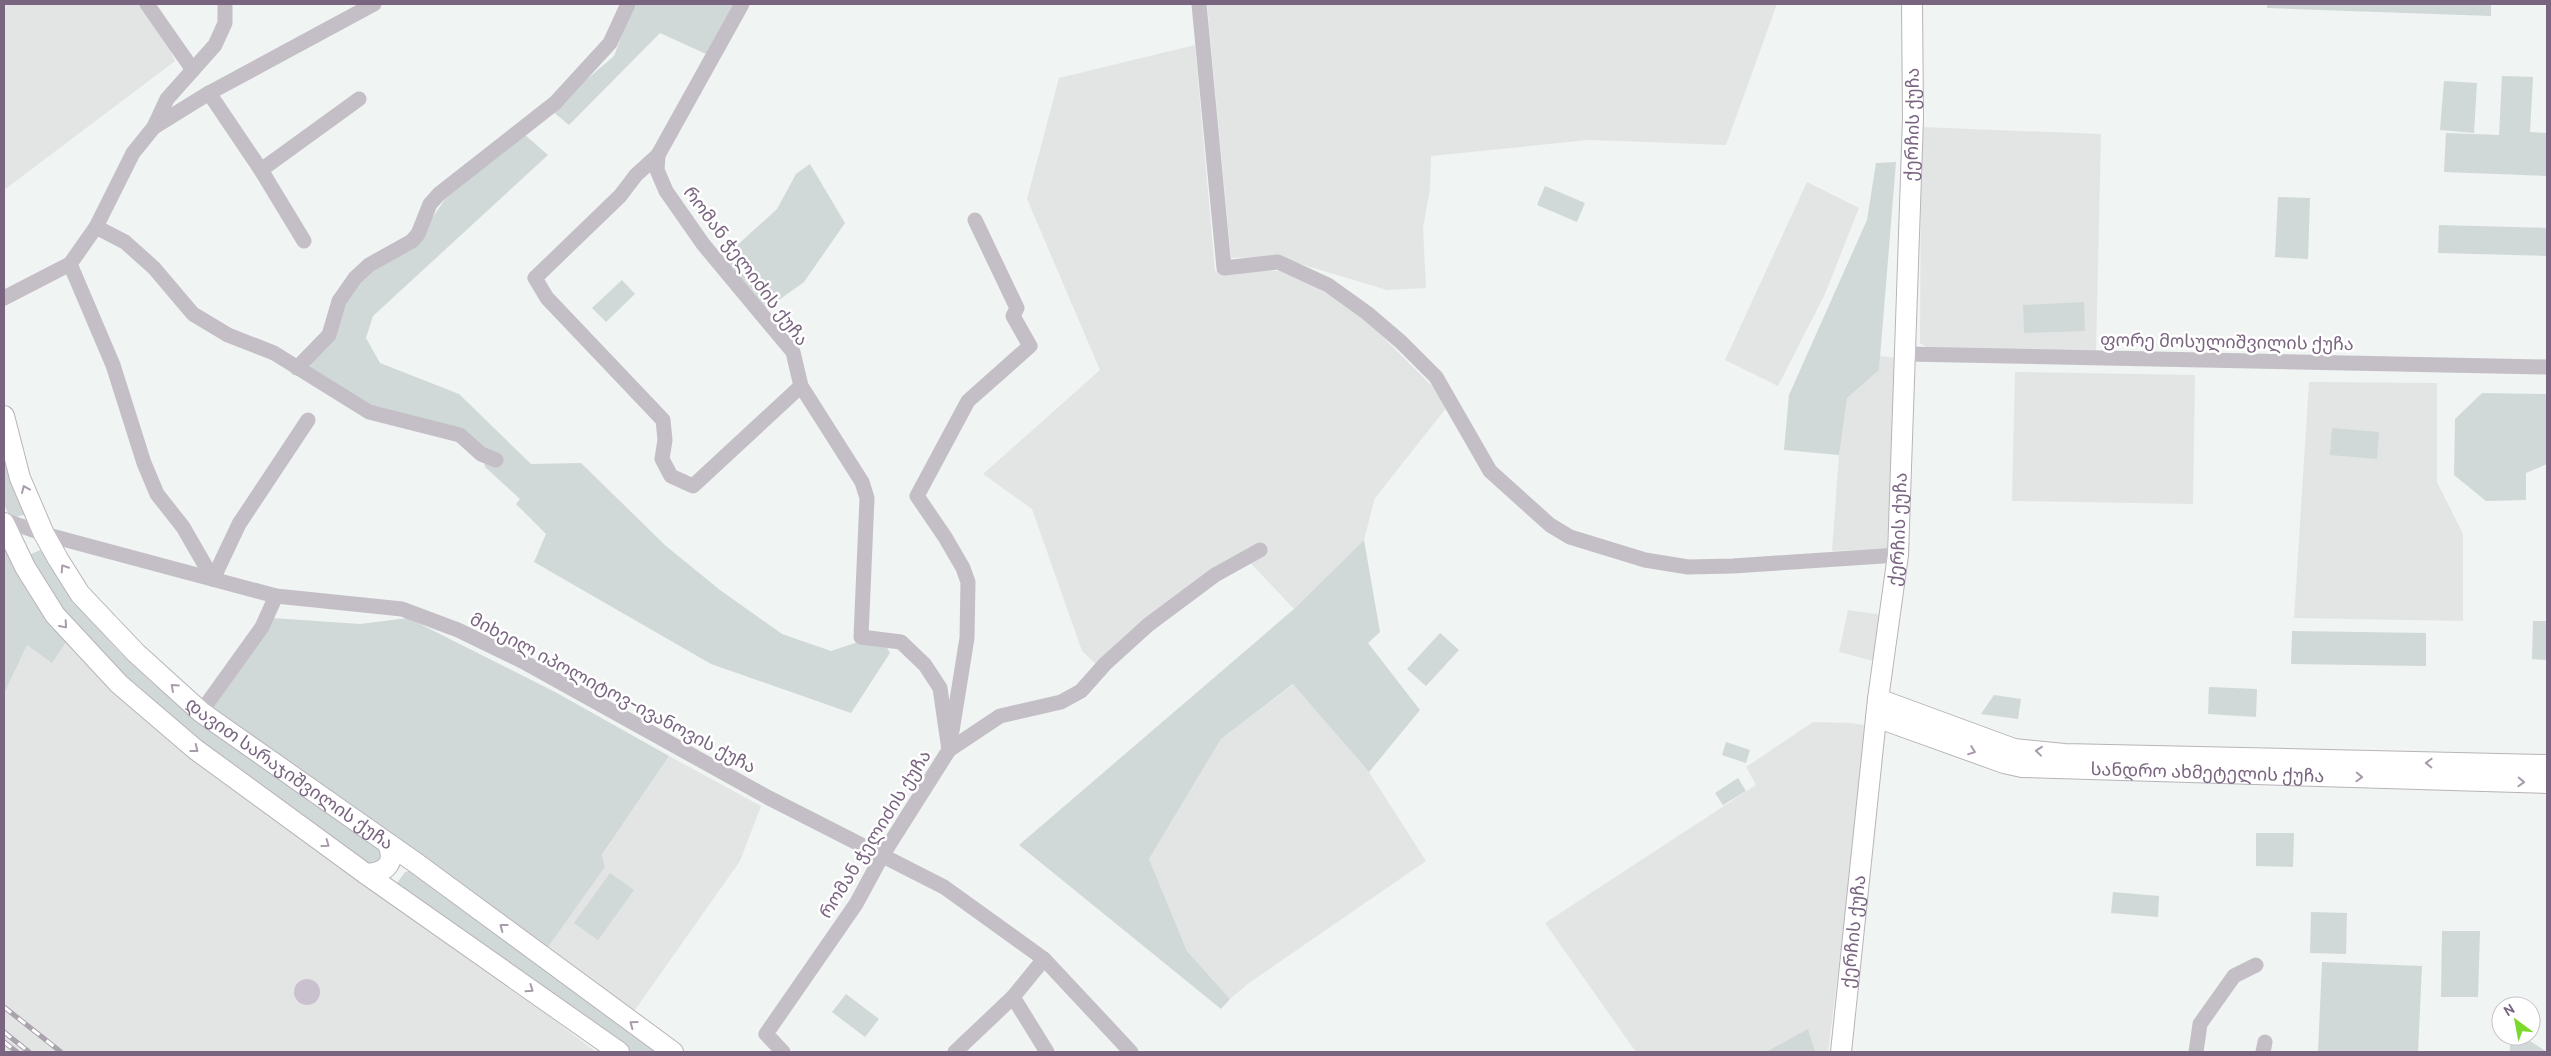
<svg xmlns="http://www.w3.org/2000/svg" width="2551" height="1056" viewBox="0 0 2551 1056" font-family="Cabin,'Noto Sans Georgian',sans-serif">
<style>
.built{fill:#e3e5e5}
.green{fill:#d0d9d8}
.water{fill:#c9c2ce}
.lines{fill:none;stroke-linecap:round;stroke-linejoin:round}
.major-casing{stroke:#b8b3ba;stroke-width:22}
.minor{stroke:#c4bfc6;stroke-width:15}
.major{stroke:#fff;stroke-width:20}
.rail-casing{stroke:#aaa2ac;stroke-width:5}
.rail{stroke:#fff;stroke-width:3;stroke-dasharray:9;stroke-linecap:butt}
.oneway{stroke:#a89bac}
.labels{text-anchor:middle;dominant-baseline:central;stroke-width:5;stroke-linejoin:round;paint-order:stroke}
.street-label{font-size:18px;fill:#796580;stroke:#fff}
</style>
<rect width="100%" height="100%" fill="#f0f4f2"/>
<!-- built -->
<g class="built">
<polygon points="4,4 142,4 164,36 175,61 4,190"/>
<polygon points="1207,4 1777,4 1726,145 1589,140 1431,156 1430,189 1423,228 1426,288 1387,290 1277,257 1231,258"/>
<polygon points="1195,45 1215,271 1279,271 1313,285 1360,314 1433,387 1447,407 1375,498 1364,540 1294,609 1242,554 1097,665 1082,651 1032,509 983,474 1100,370 1027,199 1059,78"/>
<polygon points="1921,127 2101,134 2096,352 1928,348 1920,343"/>
<polygon points="1807,182 1859,208 1825,294 1778,386 1725,360"/>
<polygon points="1880,356 1897,358 1887,549 1832,551 1839,455 1846,398 1879,370"/>
<polygon points="2015,372 2195,375 2193,504 2012,501"/>
<polygon points="2309,382 2437,383 2437,482 2463,534 2463,621 2294,618"/>
<polygon points="1848,610 1883,615 1877,662 1839,652"/>
<polygon points="68,639 494,974 596,1052 4,1052 4,694 27,645"/>
<polygon points="1294,684 1369,772 1426,861 1249,983 1230,999 1187,951 1149,859 1221,739"/>
<polygon points="1813,722 1852,723 1869,726 1828,1052 1636,1052 1545,923 1756,785 1746,767"/>
<polygon points="669,756 761,806 740,861 632,1014 546,950 605,867 602,856"/>
</g>
<!-- green -->
<g class="green">
<polygon points="634,4 736,4 706,54 660,33 569,125 551,110 614,56"/>
<polygon points="2267,4 2491,4 2491,16 2267,8"/>
<polygon points="2502,76 2533,77 2530,132 2547,133 2547,176 2444,172 2446,133 2499,135"/>
<polygon points="2444,81 2477,83 2474,133 2440,130"/>
<polygon points="524,134 548,155 373,316 366,338 380,363 459,394 531,464 581,463 666,546 720,590 782,634 831,651 864,640 885,644 890,653 851,713 711,664 534,562 546,534 516,504 520,499 485,467 483,451 380,412 309,372 311,361 343,302 368,273 417,241 445,199"/>
<polygon points="1896,162 1879,370 1847,398 1839,455 1784,450 1789,395 1867,220 1876,163"/>
<polygon points="810,164 845,223 804,282 765,310 721,260 777,209 796,174"/>
<polygon points="1545,186 1585,203 1577,222 1537,205"/>
<polygon points="2278,197 2310,198 2308,259 2275,257"/>
<polygon points="2439,225 2547,228 2547,256 2438,253"/>
<polygon points="622,280 635,294 606,322 592,308"/>
<polygon points="2084,302 2085,331 2024,333 2023,305"/>
<polygon points="2482,393 2547,394 2547,464 2526,473 2526,500 2486,501 2454,475 2455,419"/>
<polygon points="2332,428 2379,432 2377,459 2330,455"/>
<polygon points="4,444 25,511 24,515 10,518 4,504"/>
<polygon points="4,539 68,639 52,663 27,645 4,694"/>
<polygon points="1364,540 1380,632 1368,643 1420,710 1369,772 1293,684 1221,739 1149,859 1187,951 1230,999 1221,1009 1019,845 1294,609"/>
<path d="M40,550L44,551C70,593 99,634 135,667C212,738 303,794 387,855L375,871L141,698L50,599L27,556Z"/>
<polygon points="272,618 360,624 408,618 557,693 669,756 602,855 605,867 546,950 208,710"/>
<polygon points="2533,621 2547,621 2547,660 2532,659"/>
<polygon points="2292,631 2426,633 2426,666 2291,664"/>
<polygon points="1440,633 1459,650 1426,686 1407,669"/>
<polygon points="2209,687 2257,689 2256,717 2208,714"/>
<polygon points="1994,695 2021,699 2018,719 1981,714"/>
<polygon points="1726,742 1750,750 1746,763 1722,755"/>
<polygon points="1738,778 1746,791 1723,805 1715,793"/>
<polygon points="2256,833 2294,833 2293,867 2256,866"/>
<polygon points="409,871 592,1000 660,1052 629,1052 401,889 397,883 405,872"/>
<polygon points="610,873 634,890 598,940 574,923"/>
<polygon points="2113,892 2159,896 2158,917 2111,913"/>
<polygon points="2311,912 2347,913 2346,954 2310,953"/>
<polygon points="2442,931 2480,931 2478,997 2441,997"/>
<polygon points="2322,962 2422,966 2418,1052 2318,1052"/>
<polygon points="846,994 879,1019 865,1037 832,1012"/>
<polygon points="1808,1029 1815,1052 1766,1052"/>
<polygon points="2510,1036 2522,1036 2547,1052 2510,1052"/>
</g>
<!-- water -->
<circle class="water" cx="307" cy="992" r="13"/>
<g class="lines">
<defs>
<g id="major">
<path id="s1" d="M4,416L20,478L44,534L58,559L80,594L136,653L201,712L416,863L673,1052"/>
<polyline points="4,523 25,567 55,615 119,684 195,749 366,874 619,1052"/>
<polyline points="1878,699 2014,749 2064,754 2547,765"/>
<path id="s2" d="M1876,717L2004,763L2022,767L2547,783"/>
<path d="M366,874C386,873 396,863 388,844"/>
<path id="s3" d="M1841,1052L1878,699L1898,555L1913,118L1912,4"/>
</g>
</defs>
<!-- major casing -->
<use href="#major" class="major-casing"/>
<!-- minor -->
<g class="minor">
<polyline points="147,4 193,70"/>
<polyline points="742,4 658,155 636,175 620,196 535,278 547,298 663,420 665,440 662,459 671,476 693,486 801,386"/>
<polyline points="1199,4 1224,268 1278,262 1328,285 1367,313 1401,342 1436,377 1490,471 1550,525 1570,537 1645,560 1688,567 1733,566 1898,555"/>
<polyline points="209,93 261,170 304,241"/>
<polyline points="154,127 167,99 215,45 225,23 225,4"/>
<polyline points="658,155 657,170 666,191 703,244 793,352 801,386 862,482 867,498 861,637 901,642 925,665 940,688 949,750 882,856 856,904 766,1034 783,1052"/>
<polyline points="261,170 359,99"/>
<polyline points="96,227 125,242 154,268 193,314 228,335 274,353 369,412 460,435 481,454 496,460"/>
<polyline points="70,264 113,365 144,463 157,494 183,527 213,579"/>
<polyline points="4,298 70,264 96,227 133,153 154,127 209,93 374,4"/>
<polyline points="1906,354 2547,367"/>
<polyline points="297,368 329,335 339,301 355,278 369,265 412,241 418,234 430,204 439,194 555,103 610,43 628,4"/>
<polyline points="4,520 44,534 276,596 402,609 458,630 522,661 769,798 944,887 1044,959 1131,1052"/>
<polyline points="213,579 239,524 308,420"/>
<polyline points="201,712 262,627 276,596"/>
<polyline points="952,731 967,638 968,582 963,568 945,537 917,496 968,401 1030,346 1013,316 1017,308 975,220"/>
<polyline points="949,750 1000,716 1061,702 1081,691 1105,664 1148,625 1215,575 1260,550"/>
<polyline points="1013,997 1047,1052"/>
<polyline points="955,1052 1013,997 1044,959"/>
<polyline points="2196,1052 2200,1024 2234,976 2256,965"/>
<polyline points="2263,1052 2265,1042"/>
</g>
<!-- major -->
<use href="#major" class="major"/>
<defs>
<g id="rail">
<polyline points="4,1007 61,1052"/>
<polyline points="4,1032 29,1052"/>
<polyline points="4,1042 17,1052"/>
</g>
</defs>
<!-- rail casing -->
<use href="#rail" class="rail-casing"/>
<!-- rail -->
<use href="#rail" class="rail"/>
</g>
<!-- one-way arrows -->
<defs><path id="oneway-chevron" d="M-2-3.5L2.5 0L-2 3.5" fill="none" stroke-width="1.6" stroke-linecap="round" stroke-linejoin="round" transform="scale(1.25)"/></defs>
<g class="oneway">
<use href="#oneway-chevron" transform="translate(25 489) rotate(-113)"/>
<use href="#oneway-chevron" transform="translate(64 568) rotate(-123)"/>
<use href="#oneway-chevron" transform="translate(64 625) rotate(49)"/>
<use href="#oneway-chevron" transform="translate(174 687) rotate(-138)"/>
<use href="#oneway-chevron" transform="translate(195 749) rotate(38)"/>
<use href="#oneway-chevron" transform="translate(1972 751) rotate(21)"/>
<use href="#oneway-chevron" transform="translate(2039 751) rotate(-174)"/>
<use href="#oneway-chevron" transform="translate(2429 763) rotate(-178)"/>
<use href="#oneway-chevron" transform="translate(2359 777) rotate(2)"/>
<use href="#oneway-chevron" transform="translate(2521 782) rotate(2)"/>
<use href="#oneway-chevron" transform="translate(326 844) rotate(36)"/>
<use href="#oneway-chevron" transform="translate(503 927) rotate(-143)"/>
<use href="#oneway-chevron" transform="translate(530 989) rotate(35)"/>
<use href="#oneway-chevron" transform="translate(633 1024) rotate(-144)"/>
</g>
<g class="labels">
<!-- street labels -->
<g class="street-label">
<text stroke="none"><textPath href="#s3" startOffset="931">ქერჩის ქუჩა</textPath></text>
<text transform="translate(746 266) rotate(53)">რომან ჭელიძის ქუჩა</text>
<text transform="translate(2227 342) rotate(1)">ფორე მოსულიშვილის ქუჩა</text>
<text stroke="none"><textPath href="#s3" startOffset="526">ქერჩის ქუჩა</textPath></text>
<text transform="translate(613 693) rotate(28)">მიხეილ იპოლიტოვ-ივანოვის ქუჩა</text>
<text stroke="none"><textPath href="#s2" startOffset="340">სანდრო ახმეტელის ქუჩა</textPath></text>
<text stroke="none"><textPath href="#s1" startOffset="472">დავით სარაჯიშვილის ქუჩა</textPath></text>
<text transform="translate(875 834) rotate(-58)">რომან ჭელიძის ქუჩა</text>
<text stroke="none"><textPath href="#s3" startOffset="121">ქერჩის ქუჩა</textPath></text>
</g>
</g>
<!-- border -->
<rect width="2551" height="1056" fill="none" stroke="#796580" stroke-width="10"/>
<!-- north arrow -->
<g transform="translate(2516 1021) rotate(328)"><circle r="24" fill="#ffffff" stroke="#c9c1cc"/>
<path d="M0-4L9 19L0 12L-9 19Z" fill="#7bd92c"/>
<text y="-8" font-size="14" font-weight="bold" text-anchor="middle" fill="#796580">N</text>
</g>
</svg>
